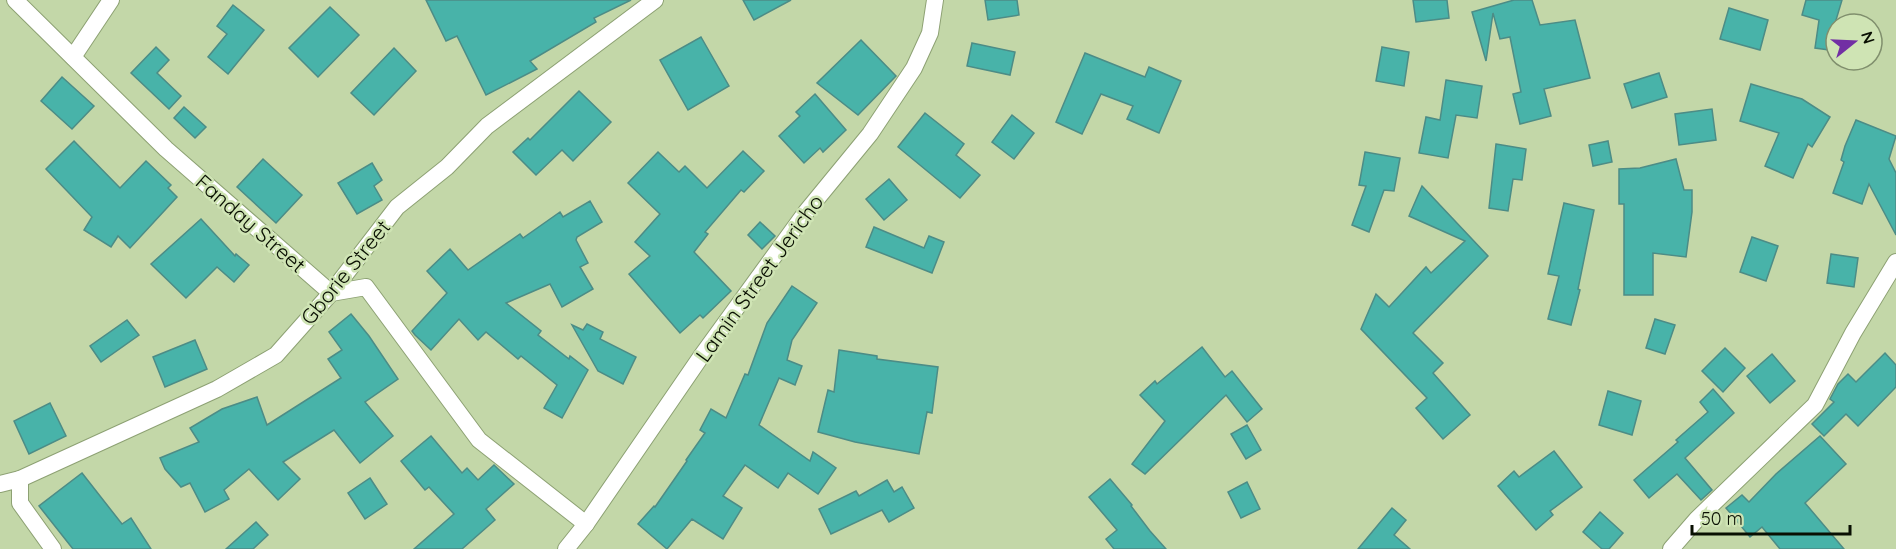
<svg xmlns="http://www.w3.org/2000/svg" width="1896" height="549" viewBox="0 0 1896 549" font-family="Quicksand,sans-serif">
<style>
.building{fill:#48b3a9;stroke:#4c8c86;stroke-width:1.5}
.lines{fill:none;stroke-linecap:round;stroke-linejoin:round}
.street-casing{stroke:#8da173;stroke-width:18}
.street{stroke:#fff;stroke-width:16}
.labels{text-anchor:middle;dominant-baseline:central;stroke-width:5;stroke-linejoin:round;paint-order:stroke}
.street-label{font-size:21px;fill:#090f02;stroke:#cfe4b4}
</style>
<rect width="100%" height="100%" fill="#c3d7a8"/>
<!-- building -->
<g class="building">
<polygon points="426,0 631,0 594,18 596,22 530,61 537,69 486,95 457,36 446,41"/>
<polygon points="743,0 791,0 754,20"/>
<polygon points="985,0 1017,0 1019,15 988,20"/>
<polygon points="1413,0 1447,0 1449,18 1416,22"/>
<polygon points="1514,0 1532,0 1540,25 1575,20 1590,78 1544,89 1551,116 1520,124 1513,94 1521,92 1510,37 1500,39 1493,13 1486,61 1472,12"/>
<polygon points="1806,0 1842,0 1836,20 1836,51 1815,48 1819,20 1802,15"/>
<polygon points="233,5 264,30 228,74 208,57 227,34 217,26"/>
<polygon points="330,7 359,35 318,77 289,48"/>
<polygon points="1729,8 1768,20 1760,50 1720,39"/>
<polygon points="701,37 729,86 688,110 660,60"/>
<polygon points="861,40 896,76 858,115 817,83"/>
<polygon points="972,43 1015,52 1010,75 967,66"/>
<polygon points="156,47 169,60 157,73 181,96 169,109 131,73"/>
<polygon points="1382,47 1409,52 1404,86 1376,81"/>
<polygon points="394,48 416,71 374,115 351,93"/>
<polygon points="1085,53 1145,77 1149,67 1181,81 1159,133 1127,119 1133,106 1101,94 1082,134 1056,122"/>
<polygon points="1659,73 1667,97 1632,108 1624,84"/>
<polygon points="62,77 94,106 72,129 41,101"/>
<polygon points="1446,80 1482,86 1477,118 1456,115 1448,158 1419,153 1426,117 1440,120"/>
<polygon points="1751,84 1802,99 1830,117 1812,147 1808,144 1793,178 1765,166 1779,133 1740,121"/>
<polygon points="579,91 611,122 573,161 562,150 536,175 513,152 528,138 530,140"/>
<polygon points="815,94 846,130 823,152 820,148 804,163 779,136 800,116 796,112"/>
<polygon points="184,107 206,127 195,138 174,118"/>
<polygon points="1712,109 1716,140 1679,145 1675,114"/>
<polygon points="925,113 964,144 956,155 980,175 960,198 898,147"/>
<polygon points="1012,115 1034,133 1014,159 992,142"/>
<polygon points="1856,120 1896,136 1889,159 1896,173 1896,235 1869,184 1862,204 1833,193 1844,162 1841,160 1845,146"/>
<polygon points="74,141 120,188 146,161 171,185 168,188 177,197 130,248 118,236 111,247 84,230 92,217 46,169"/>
<polygon points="1608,141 1612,162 1593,166 1589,145"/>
<polygon points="1496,144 1526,149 1522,180 1513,179 1508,211 1489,208"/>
<polygon points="743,151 764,171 744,192 741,190 705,232 708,234 694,252 731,291 703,318 700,315 680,333 629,274 650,256 635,242 660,214 628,183 658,152 679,172 685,166 707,188"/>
<polygon points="1365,152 1400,158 1394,191 1384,190 1369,232 1352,225 1366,186 1359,185"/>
<polygon points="263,159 302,195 276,223 237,187"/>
<polygon points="1676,159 1684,190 1692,190 1692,212 1686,257 1653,253 1653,295 1624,295 1624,204 1619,204 1619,169 1640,168"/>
<polygon points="372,163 382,180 374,186 382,200 357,214 338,183"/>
<polygon points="889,179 907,200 884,220 866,199"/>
<polygon points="1422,186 1488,256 1413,333 1443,363 1433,373 1470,415 1443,439 1416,408 1427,398 1361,329 1376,294 1389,307 1426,267 1431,273 1465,241 1409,216"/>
<polygon points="590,201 602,222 577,237 576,240 588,263 580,267 593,289 562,307 550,284 506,303 541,331 538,335 569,359 570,356 588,370 562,418 544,408 557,385 521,356 518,359 486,332 478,340 459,319 431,350 415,335 412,331 447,293 427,271 450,249 468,270 520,234 523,238 560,212 563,217"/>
<polygon points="1564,203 1594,210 1578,289 1580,290 1571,325 1548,319 1559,276 1548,274"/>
<polygon points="201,219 235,256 236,254 249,265 234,282 217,267 186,298 151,264"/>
<polygon points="760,222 775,236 762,249 748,235"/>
<polygon points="874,227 924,248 929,236 944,242 932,273 866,247"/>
<polygon points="1752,237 1778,246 1766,281 1740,272"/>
<polygon points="1831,254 1858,258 1854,287 1827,283"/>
<polygon points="792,286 817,303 792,340 787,360 802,366 795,385 779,378 759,425 810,461 813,452 836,468 818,494 788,473 778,488 745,465 723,496 742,508 723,539 692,519 667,549 638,524 654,506 655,507 687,461 686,460 705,433 700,430 711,409 726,418 745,374 748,375 767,323"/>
<polygon points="351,314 369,336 398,379 365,402 393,436 360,463 334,430 283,462 300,479 278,500 249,469 224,490 229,499 205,512 190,483 181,487 165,469 160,458 199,442 190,428 222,409 257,397 267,425 341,378 328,359 342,350 329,332"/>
<polygon points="1655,319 1675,325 1665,354 1646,348"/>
<polygon points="127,320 139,335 101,362 90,346"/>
<polygon points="587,324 603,332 600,339 636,357 623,384 598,371 572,325 583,330"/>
<polygon points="195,340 207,369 165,387 153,357"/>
<polygon points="1202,347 1225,377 1232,371 1262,409 1247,422 1226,395 1145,474 1132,464 1165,421 1140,395 1155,381 1157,384"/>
<polygon points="1725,348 1745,368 1723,392 1702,371"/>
<polygon points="839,350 877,356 877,359 938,367 932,413 927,412 919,454 855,442 818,432 828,390 834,392"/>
<polygon points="1885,353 1896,365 1896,387 1858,426 1846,414 1824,436 1812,424 1834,402 1830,399 1838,384 1848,374 1856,382"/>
<polygon points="1772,354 1795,381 1770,403 1747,376"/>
<polygon points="1713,389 1734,413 1685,458 1712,490 1701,500 1677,474 1649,498 1634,480 1678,442 1676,440 1708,412 1700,402"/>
<polygon points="1608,391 1641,401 1632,435 1599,425"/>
<polygon points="50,403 66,436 29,454 14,421"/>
<polygon points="1247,425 1261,450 1246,459 1231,434"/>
<polygon points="431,436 462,473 467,468 478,480 494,465 514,484 486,509 495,520 462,549 414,549 454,514 429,487 425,490 401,461"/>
<polygon points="1820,436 1846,464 1805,503 1844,549 1780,549 1762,527 1750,537 1726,508 1742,495 1749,502 1776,474"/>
<polygon points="1554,451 1582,487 1550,511 1553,515 1536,530 1498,486 1514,471 1519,477"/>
<polygon points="82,473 122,524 131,518 151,549 73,549 39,506"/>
<polygon points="370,478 387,504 365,519 348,493"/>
<polygon points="1110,479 1132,505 1131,506 1150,531 1166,549 1114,549 1106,539 1117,530 1089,497"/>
<polygon points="887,480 894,492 902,487 914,508 889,522 882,510 831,534 819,509 856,491 859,496"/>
<polygon points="1247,482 1260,509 1241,518 1228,492"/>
<polygon points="1392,508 1406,520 1394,535 1410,549 1358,549"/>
<polygon points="1600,512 1623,533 1609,549 1602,549 1583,532"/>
<polygon points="256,522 268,535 253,549 226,549"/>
</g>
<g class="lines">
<defs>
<g id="street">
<polyline points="15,0 166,149 331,293 366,287 479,440 586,524"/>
<polyline points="73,57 111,0"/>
<polyline points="20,479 20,503 53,549"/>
<polyline points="0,484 20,479 217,389 276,355 331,293 397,207 447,167 487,126 655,0"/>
<polyline points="566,549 586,524 700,358 806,212 870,134 914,68 930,33 935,0"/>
<polyline points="1671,549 1697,519 1815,405 1853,333 1896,262"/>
</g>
</defs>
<!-- street casing -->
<use href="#street" class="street-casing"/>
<!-- street -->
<use href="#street" class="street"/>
</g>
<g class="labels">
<!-- street labels -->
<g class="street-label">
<text transform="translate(251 223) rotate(41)">Fanday Street</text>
<text transform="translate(345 272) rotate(-51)">Gborie Street</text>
<text transform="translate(759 278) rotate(-54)">Lamin Street Jericho</text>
</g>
</g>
<!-- north arrow -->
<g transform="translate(1854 42) rotate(72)"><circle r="28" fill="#cfe4b4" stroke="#808f6d" stroke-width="1.5"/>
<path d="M0-4.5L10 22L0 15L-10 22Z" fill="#722fa4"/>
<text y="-9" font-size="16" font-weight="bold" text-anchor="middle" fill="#090f02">N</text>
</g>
<!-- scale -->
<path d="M1692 525v9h158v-9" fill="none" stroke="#090f02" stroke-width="3"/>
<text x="1701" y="525" font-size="18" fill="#090f02" stroke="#cfe4b4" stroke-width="4.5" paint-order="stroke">50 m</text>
</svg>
